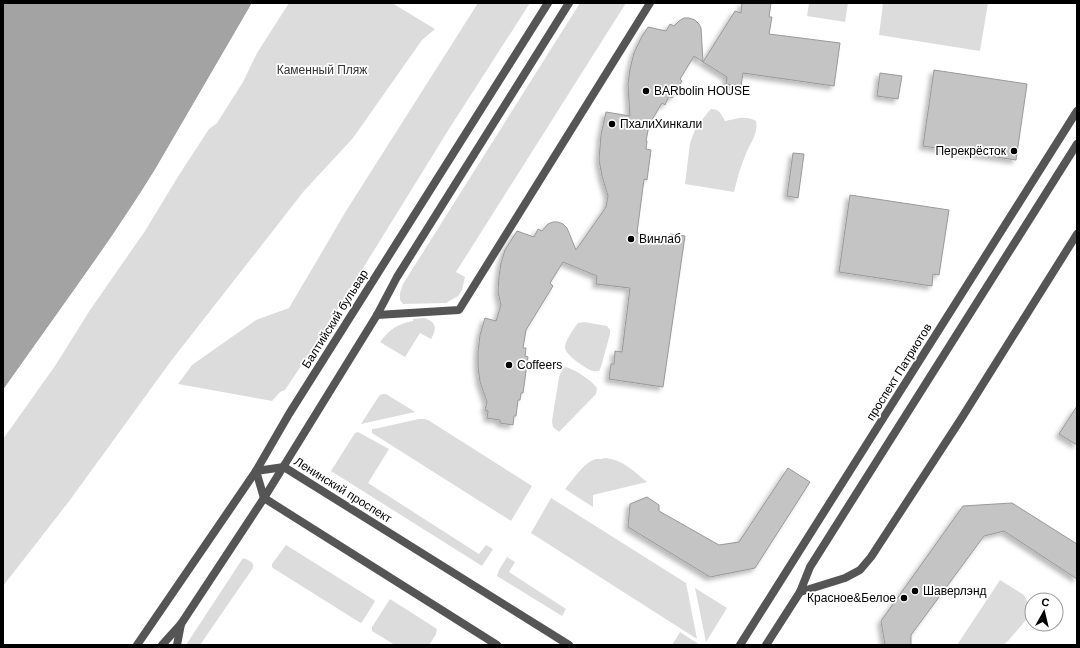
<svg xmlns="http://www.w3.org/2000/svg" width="1080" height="648" viewBox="0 0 1080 648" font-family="Helvetica,sans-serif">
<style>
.green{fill:#dcdcdc}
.water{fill:#a3a3a3}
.pier{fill:#fff}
.building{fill:#c4c4c4;stroke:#999;filter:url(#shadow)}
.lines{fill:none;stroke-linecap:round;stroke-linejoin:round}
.street{stroke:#555;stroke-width:8}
.poi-dot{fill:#000;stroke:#fff;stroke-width:1.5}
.labels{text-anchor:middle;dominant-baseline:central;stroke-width:3.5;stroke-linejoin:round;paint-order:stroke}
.park-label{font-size:12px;fill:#333;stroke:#fff}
.poi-label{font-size:12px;fill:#000;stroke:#fff;text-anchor:start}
.street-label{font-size:12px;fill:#000;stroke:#fff}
</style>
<defs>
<filter id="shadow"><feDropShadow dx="-3.5" dy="3.5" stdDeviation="2" flood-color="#0004"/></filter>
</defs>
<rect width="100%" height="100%" fill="#fff"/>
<!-- green -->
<g class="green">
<polygon points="289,3 392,3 435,29 422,40 353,138 304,191 171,361 70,500 3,586 3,439 55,366 90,310 145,231 179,175 209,129 217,123 243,82 257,53"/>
<polygon points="478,3 530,3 449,129 326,328 285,390 280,392 272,401 178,384 192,365 256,320 289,308 346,211"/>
<polygon points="580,3 626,3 456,272 465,277 462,290 458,296 446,303 403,304 400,300 400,293 403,284"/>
<polygon points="809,3 848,3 845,22 807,16"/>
<polygon points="883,3 988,3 980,51 879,35"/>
<path d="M711,109C720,109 721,114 725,121C736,119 745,115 756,121C759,133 749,145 745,156C740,168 737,180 734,192L685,184L690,143L696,127Z"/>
<path d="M424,318C437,322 437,329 431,339L420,333L405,357L380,342C390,329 397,324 413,321V319Z"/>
<path d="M584,322L607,326L610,330V334L601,367L599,371C596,371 595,372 593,371C586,369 564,354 565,347C565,341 574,328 578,323Z"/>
<path d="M566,367C576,370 591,380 597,388L596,394L559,432L553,427L552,421L559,377L563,368Z"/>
<polygon points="382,394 386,394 415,412 361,424 379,396"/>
<polygon points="419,419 424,419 428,420 532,486 511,521 372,433 372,429 374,429"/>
<polygon points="358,432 389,449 368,483 479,554 486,545 493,549 482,566 331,471 355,433"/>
<path d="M606,458C625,461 632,470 647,482L593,495V507L565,489C573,480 584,462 596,459C599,459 603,459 606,458Z"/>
<polygon points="551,498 686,583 697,639 531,533"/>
<polygon points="286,545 374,600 375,601 374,603 362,622 361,623 359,622 273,568 272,567 272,564"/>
<polygon points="507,557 515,562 509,572 566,609 562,616 497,576 499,570"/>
<path d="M243,558C248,560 255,562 253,568L200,645H186Z"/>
<polygon points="1000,580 1024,595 1032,613 1008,641 1003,645 957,645"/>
<polygon points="695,588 727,608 706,642"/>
<polygon points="390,599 437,629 436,634 429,645 395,645 372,631 372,627"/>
<polygon points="680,632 700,645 672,645"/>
</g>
<!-- water -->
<path class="water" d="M3,3H252L156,168C109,244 55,316 3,390Z"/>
<!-- pier -->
<polygon class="pier" points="252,3 254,3 185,123 143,192 113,239 5,391 3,392 3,390 111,238 142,191 156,168"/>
<!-- building -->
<g class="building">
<polygon points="742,3 771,3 769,17 772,17 769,34 840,43 834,86 743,73 741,86 726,84 727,77 703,62 735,11 741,13"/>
<polygon points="684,18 689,18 695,20 699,24 701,28 703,62 694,56 680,79 682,81 672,98 669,96 665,105 662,103 649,125 646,141 647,141 646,149 651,150 647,180 644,179 637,233 670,238 670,234 685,236 663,387 609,379 611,364 614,364 615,351 622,352 630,288 596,284 597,276 563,262 550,283 553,286 526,330 523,348 526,348 525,356 528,357 523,393 521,393 520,400 518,400 516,416 514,416 513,425 500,423 500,420 487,418 488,411 485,410 487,402 480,382 478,366 478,352 480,335 485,318 496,321 501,305 498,292 499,277 501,263 505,250 517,231 534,237 538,229 542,231 548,224 553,222 558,222 563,224 567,228 576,250 606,207 608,196 602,176 599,160 601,135 606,112 630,116 628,84 630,69 634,53 641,38 648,27 666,31 670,24 674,26 679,21"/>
<polygon points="934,70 1027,84 1016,160 923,146"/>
<polygon points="880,73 902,76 898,99 877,96"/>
<polygon points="793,153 804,154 798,198 787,196"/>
<polygon points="850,195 949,210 939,275 933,274 932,286 839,272"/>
<polygon points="1077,406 1077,445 1059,434"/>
<polygon points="788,468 810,482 755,568 710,577 628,527 630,504 647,497 659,505 659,511 719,545 739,542"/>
<polygon points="1012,503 1077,544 1077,579 1004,531 984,536 911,635 911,645 885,645 881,621 963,506"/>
</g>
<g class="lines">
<!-- street -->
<g class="street">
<polyline points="377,315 459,310 650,3"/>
<polyline points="800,592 845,578 860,570 871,557 961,419 1077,234"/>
<polyline points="137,645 256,471 289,414 548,3"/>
<polyline points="162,645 181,624 264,498 377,315 397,277 569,3"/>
<polyline points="177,645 181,624"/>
<polyline points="497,645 264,498 256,471 284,467 569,645"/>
<polyline points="740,645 1077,111"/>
<polyline points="766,645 800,592 810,567 1077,144"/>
</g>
</g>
<!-- markers -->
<g class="poi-dot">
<circle cx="646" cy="91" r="4"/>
<circle cx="612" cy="124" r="4"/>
<circle cx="1014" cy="151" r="4"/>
<circle cx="631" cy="239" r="4"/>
<circle cx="509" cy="365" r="4"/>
<circle cx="915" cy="591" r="4"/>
<circle cx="904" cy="598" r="4"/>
</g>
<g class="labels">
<!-- park labels -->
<g class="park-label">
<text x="322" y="70">Каменный Пляж</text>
</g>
<!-- poi labels -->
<g class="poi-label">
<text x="654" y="91">BARbolin HOUSE</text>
<text x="620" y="124">ПхалиХинкали</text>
<text x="1006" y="151" text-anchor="end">Перекрёсток</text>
<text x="639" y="239">Винлаб</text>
<text x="517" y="365">Coffeers</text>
<text x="923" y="591">Шаверлэнд</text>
<text x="896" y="598" text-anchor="end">Красное&amp;Белое</text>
</g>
<!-- street labels -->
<g class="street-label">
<text transform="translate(335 319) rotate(-58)">Балтийский бульвар</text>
<text transform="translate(899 372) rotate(-58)">проспект Патриотов</text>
<text transform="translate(343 490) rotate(32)">Ленинский проспект</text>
</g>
</g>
<!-- border -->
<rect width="1080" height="648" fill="none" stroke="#000000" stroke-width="8"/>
<!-- north arrow -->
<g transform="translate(1044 612) rotate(8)"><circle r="19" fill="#ffffff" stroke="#999999"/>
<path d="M0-3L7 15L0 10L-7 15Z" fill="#000000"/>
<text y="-6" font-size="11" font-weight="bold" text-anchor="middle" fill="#000000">С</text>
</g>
</svg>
